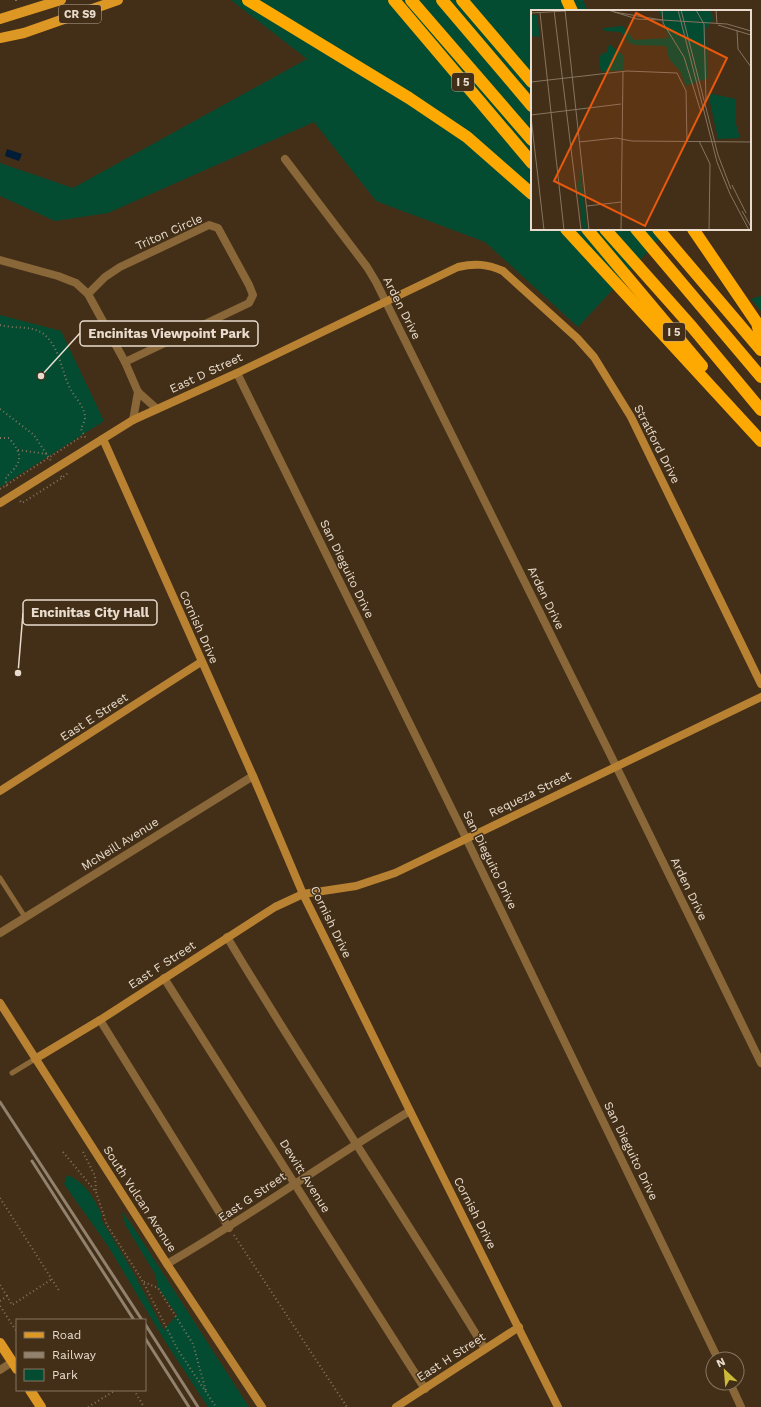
<svg xmlns="http://www.w3.org/2000/svg" width="761" height="1407" viewBox="0 0 761 1407" font-family="'Work Sans',sans-serif">
<style>
.green{fill:#034c32}
.water{fill:#001c37}
.lines{fill:none;stroke-linecap:round;stroke-linejoin:round}
.path{stroke:#867561;stroke-width:2;stroke-dasharray:1 3;stroke-linecap:butt}
.lane{stroke:#896739;stroke-width:5}
.street{stroke:#896739;stroke-width:8}
.secondary{stroke:#b88232;stroke-width:8}
.primary{stroke:#dc9725;stroke-width:10}
.highway{stroke:#fda901;stroke-width:12}
.rail{stroke:#91816d;stroke-width:3}
.labels{text-anchor:middle;dominant-baseline:central;stroke-width:3;stroke-linejoin:round;paint-order:stroke}
.shield{fill:#432f17;stroke:#b7a897;stroke-width:1}
.shield-label{font-size:11px;font-weight:bold;fill:#e9dcce}
.street-label{font-size:12px;fill:#e9dcce;stroke:#432f17}
.inset-road{fill:none;stroke:#857460;stroke-width:1}
.view{fill:#e8590c;fill-opacity:0.15;stroke:#e8590c;stroke-width:2}
.inset-edge{fill:none;stroke:#e9dcce;stroke-width:2}
.leader{fill:none;stroke:#e9dcce;stroke-width:1.5}
.callout-dot{fill:#e9dcce;stroke:#432f17;stroke-width:1.5}
.callout{fill:#432f17;stroke:#e9dcce;stroke-width:1.5}
.callout-label{font-size:13px;text-anchor:middle;font-weight:bold;fill:#e9dcce}
</style>
<rect width="100%" height="100%" fill="#432f17"/>
<!-- green -->
<g class="green">
<polygon points="231,0 583,0 588,11 532,11 532,229 669,229 578,327 485,242 376,201 314,122 108,213 55,221 0,196 0,163 73,188 307,59"/>
<polygon points="761,296 761,311 751,299"/>
<polygon points="0,315 61,331 104,421 0,487"/>
<path d="M67,1175C86,1182 94,1199 102,1215L101,1219L133,1272L164,1330L177,1315L158,1287L155,1274L126,1226L121,1211L130,1222L249,1407H208L166,1343L108,1246L64,1184Z"/>
</g>
<!-- water -->
<polygon class="water" points="7,149 22,154 19,161 5,156"/>
<g class="lines">
<!-- path -->
<g class="path">
<polyline points="16,0 16,1"/>
<path d="M0,325C14,329 34,325 45,335C61,350 61,372 71,390C76,399 85,407 85,418C85,421 82,426 81,429L86,439"/>
<polyline points="0,409 34,435 51,461"/>
<path d="M0,438H9C23,455 23,462 6,477V485L8,487"/>
<polyline points="18,450 47,454"/>
<polyline points="61,476 62,478 68,473"/>
<polyline points="0,489 84,435"/>
<polyline points="20,501 22,503 62,478"/>
<polyline points="63,1152 96,1192 107,1225 142,1280 178,1350 216,1407"/>
<polyline points="83,1152 95,1176 96,1191"/>
<polyline points="0,1198 60,1292"/>
<polyline points="234,1235 347,1407"/>
<polyline points="144,1282 158,1288 193,1344 206,1391"/>
<polyline points="0,1285 7,1296"/>
<polyline points="0,1301 7,1296 12,1305 52,1279"/>
<polyline points="0,1306 17,1332"/>
<polyline points="55,1390 55,1391"/>
<polyline points="134,1390 144,1407"/>
<polyline points="88,1407 116,1390"/>
</g>
<!-- lane -->
<g class="lane">
<polyline points="0,878 25,917"/>
<polyline points="12,1073 35,1059"/>
</g>
<!-- street -->
<g class="street">
<polyline points="285,159 367,267 376,282 616,766 761,1063"/>
<polyline points="0,260 58,276 76,283 88,294 125,362 138,392 157,409"/>
<polyline points="88,294 105,277 120,267 209,225 218,228 249,285 253,295 249,303 125,362"/>
<polyline points="237,373 466,838 718,1359"/>
<polyline points="133,420 138,392"/>
<polyline points="0,933 253,776"/>
<path d="M227,937C310,1076 401,1210 485,1349"/>
<polyline points="164,978 425,1389"/>
<polyline points="100,1020 229,1228"/>
<path d="M167,1264C250,1216 328,1160 410,1111"/>
<polyline points="0,1370 12,1362"/>
<polyline points="730,1383 741,1407"/>
</g>
<!-- secondary -->
<g class="secondary">
<polyline points="103,439 253,776 303,894 410,1111 558,1407"/>
<path d="M0,503L133,420L237,373L458,267C475,263 487,264 503,271L577,338L594,357L631,417L761,684"/>
<polyline points="0,791 201,662"/>
<polyline points="0,1003 167,1264 262,1407"/>
<polyline points="35,1059 100,1020 275,907 303,894 356,886 395,873 761,697"/>
<polyline points="396,1407 519,1327"/>
</g>
<!-- primary -->
<g class="primary">
<polyline points="0,19 61,0"/>
<polyline points="0,38 24,33 118,0"/>
<polyline points="0,1343 17,1369"/>
<polyline points="30,1390 41,1407"/>
</g>
<!-- highway -->
<g class="highway">
<polyline points="248,0 409,98 467,137 532,194"/>
<polyline points="394,0 532,163"/>
<polyline points="411,0 532,140"/>
<polyline points="442,0 532,106"/>
<polyline points="462,0 532,82"/>
<polyline points="567,0 572,11"/>
<polyline points="566,229 761,441"/>
<polyline points="587,229 702,366"/>
<polyline points="605,229 692,327 761,410"/>
<polyline points="636,229 761,377"/>
<polyline points="658,229 761,350"/>
<polyline points="693,229 757,323 761,339"/>
</g>
<!-- rail -->
<g class="rail">
<polyline points="0,1102 142,1320"/>
<polyline points="32,1161 134,1320"/>
<polyline points="145,1324 198,1407"/>
<polyline points="145,1338 189,1407"/>
</g>
</g>
<g class="labels">
<!-- shield labels -->
<g class="shield">
<rect x="59" y="5" width="42" height="18" rx="3"/>
<rect x="452" y="73" width="22" height="18" rx="3"/>
<rect x="663" y="323" width="22" height="18" rx="3"/>
</g>
<g class="shield-label">
<text x="80" y="14">CR S9</text>
<text x="463" y="82">I 5</text>
<text x="674" y="332">I 5</text>
</g>
<!-- street labels -->
<g class="street-label">
<text transform="translate(169 232) rotate(-24)">Triton Circle</text>
<text transform="translate(402 308) rotate(63)">Arden Drive</text>
<text transform="translate(206 373) rotate(-25)">East D Street</text>
<text transform="translate(657 444) rotate(63)">Stratford Drive</text>
<text transform="translate(347 569) rotate(64)">San Dieguito Drive</text>
<text transform="translate(546 598) rotate(64)">Arden Drive</text>
<text transform="translate(199 627) rotate(66)">Cornish Drive</text>
<text transform="translate(94 717) rotate(-33)">East E Street</text>
<text transform="translate(530 794) rotate(-26)">Requeza Street</text>
<text transform="translate(120 844) rotate(-32)">McNeill Avenue</text>
<text transform="translate(490 860) rotate(64)">San Dieguito Drive</text>
<text transform="translate(689 889) rotate(64)">Arden Drive</text>
<text transform="translate(331 922) rotate(64)">Cornish Drive</text>
<text transform="translate(162 965) rotate(-33)">East F Street</text>
<text transform="translate(631 1151) rotate(64)">San Dieguito Drive</text>
<text transform="translate(305 1176) rotate(58)">Dewitt Avenue</text>
<text transform="translate(252 1197) rotate(-34)">East G Street</text>
<text transform="translate(140 1199) rotate(57)">South Vulcan Avenue</text>
<text transform="translate(475 1213) rotate(63)">Cornish Drive</text>
<text transform="translate(451 1357) rotate(-33)">East H Street</text>
</g>
</g>
<!-- overview -->
<g transform="translate(531 10)">
<rect width="220" height="220" fill="#432f17"/>
<path d="M127,0H178L181,3L182,10L175,19L177,68L155,76L149,61L138,49L135,36L105,35L98,33L90,22L73,21V18L92,16L103,30L138,28ZM0,5H6L9,27L0,26ZM78,34L93,46V60L70,62L68,51L70,44L76,42ZM177,83L205,89L204,111L209,128L187,129ZM44,148L47,172L49,171V157L56,220H52Z" fill="#034c32"/>
<path class="inset-road" d="M23,0L50,220M34,0L58,220M77,0L106,9L131,10M131,0L132,13L153,47L170,102M147,0L186,152L199,184L218,220M150,0L187,145L200,179M165,0L173,14L175,90M185,0L186,14M83,2L131,10L196,14L220,21M0,3L35,1M9,3L33,220M187,15L220,25M206,20L207,39L220,57M0,72L96,61L146,63L155,81L156,131M0,105L90,94M0,107L13,220M168,131L179,154L178,220M48,132L85,128L101,131L220,132M201,175L215,203M56,196L90,192M211,201L220,217M90,220L92,62"/>
<path class="view" d="M105,3L196,48L114,216L23,171Z"/>
<rect width="220" height="220" class="inset-edge"/>
</g>
<!-- callouts -->
<path class="leader" d="M41 376L80 333M18 673L23 613"/>
<g class="callout-dot">
<circle cx="41" cy="376" r="4"/>
<circle cx="18" cy="673" r="4"/>
</g>
<g class="callout">
<rect x="80" y="321" width="178" height="25" rx="4"/>
<rect x="23" y="600" width="134" height="25" rx="4"/>
</g>
<g class="callout-label">
<text x="169" y="338">Encinitas Viewpoint Park</text>
<text x="90" y="617">Encinitas City Hall</text>
</g>
<!-- legend -->
<rect x="16" y="1319" width="130" height="72" fill="#432f17" stroke="#857460"/>
<rect x="24" y="1332" width="20" height="6" fill="#dc9725" stroke="#857460"/>
<text x="52" y="1339" font-size="12" fill="#e9dcce">Road</text>
<rect x="24" y="1352" width="20" height="6" fill="#91816d" stroke="#857460"/>
<text x="52" y="1359" font-size="12" fill="#e9dcce">Railway</text>
<rect x="24" y="1369" width="20" height="12" fill="#034c32" stroke="#857460"/>
<text x="52" y="1379" font-size="12" fill="#e9dcce">Park</text>
<!-- north arrow -->
<g transform="translate(725 1371) rotate(334)"><circle r="19" fill="#432f17" stroke="#857460"/>
<path d="M0-3L7 15L0 10L-7 15Z" fill="#cbba39"/>
<text y="-6" font-size="11" font-weight="bold" text-anchor="middle" fill="#e9dcce">N</text>
</g>
</svg>
